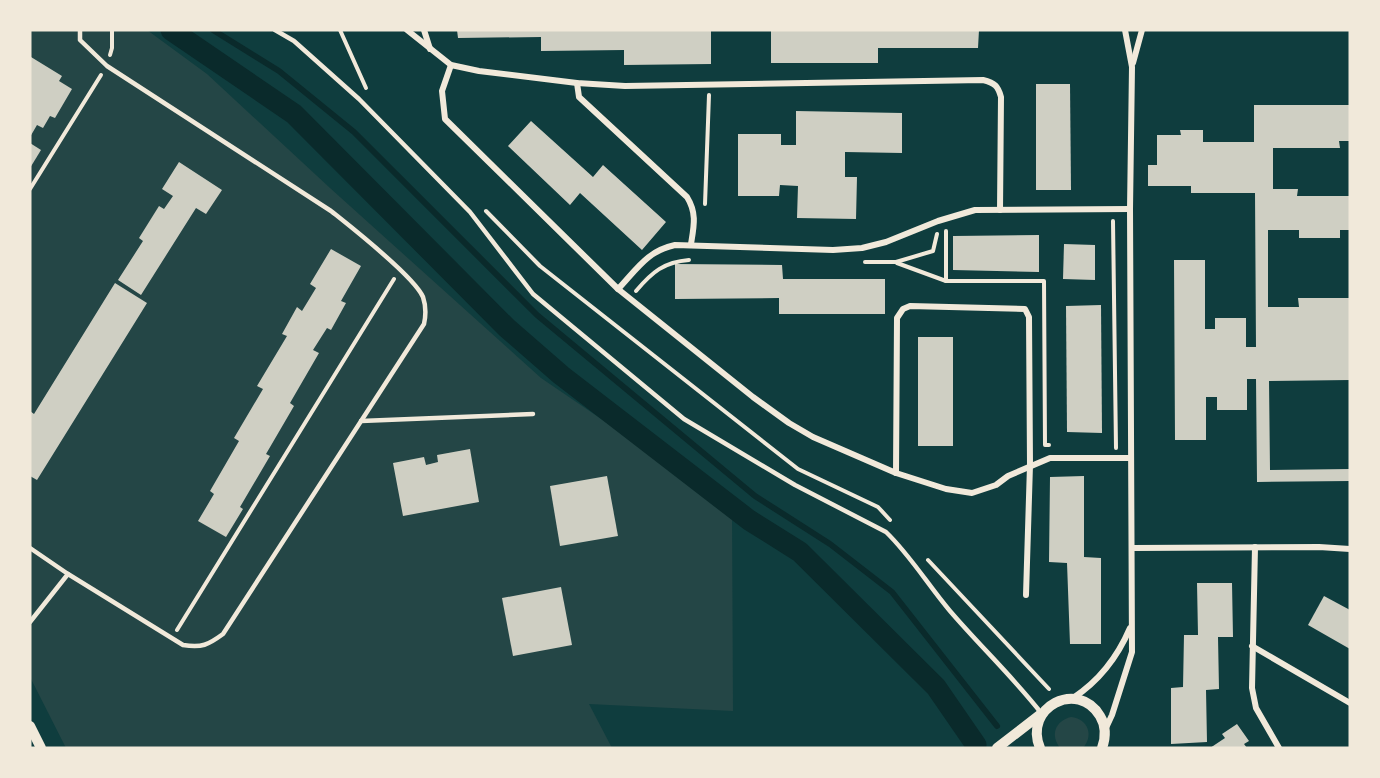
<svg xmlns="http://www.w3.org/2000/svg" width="1380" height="778" viewBox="0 0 1380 778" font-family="Figtree,sans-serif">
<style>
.green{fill:#244646}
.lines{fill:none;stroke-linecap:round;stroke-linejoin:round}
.stream{stroke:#0a2a2b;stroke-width:6}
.canal{stroke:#0a2a2b;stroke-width:21}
.building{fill:#cfcfc3}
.path{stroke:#f1e9da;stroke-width:4}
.service{stroke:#f1e9da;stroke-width:4.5}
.minor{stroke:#f1e9da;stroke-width:6}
.tertiary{stroke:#f1e9da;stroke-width:10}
</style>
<rect width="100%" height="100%" fill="#0f3d3e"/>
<!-- green -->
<g class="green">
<polygon points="30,30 147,30 207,74 330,188 541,378 732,508 733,711 589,704 612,748 66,748 30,677"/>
<path d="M1071,717C1088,719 1094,735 1083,748H1060C1050,735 1055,721 1071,717Z"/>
</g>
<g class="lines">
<!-- stream -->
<polyline class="stream" points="213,30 279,71 354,132 537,315 755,496 830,544 892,592 997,726"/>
<!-- canal -->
<polyline class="canal" points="171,30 294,114 507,328 561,375 749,520 800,552 936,687 976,745"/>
</g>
<!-- building -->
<g class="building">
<polygon points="457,30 711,30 711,64 624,65 624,50 541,51 541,37 458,38"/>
<polygon points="771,30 979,30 978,48 878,48 878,63 771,63"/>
<polygon points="31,57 62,76 59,81 72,89 55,118 50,116 43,128 37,125 30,137"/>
<polygon points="1036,84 1070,84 1071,190 1036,190"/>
<polygon points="1254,105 1350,105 1350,141 1339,141 1340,148 1273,148 1273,189 1298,189 1297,196 1350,196 1350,230 1340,230 1340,238 1299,238 1299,230 1268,230 1268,307 1299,307 1298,298 1350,298 1350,380 1269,381 1270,470 1350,469 1350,481 1257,482 1256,379 1247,379 1247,410 1217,410 1217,397 1206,397 1206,440 1175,440 1174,260 1205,260 1205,329 1215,329 1215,318 1246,318 1246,347 1256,347 1255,193 1191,193 1191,186 1148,186 1148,165 1157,165 1157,135 1181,135 1180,130 1203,130 1203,142 1254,142"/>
<polygon points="796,111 902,113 902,153 845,152 845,177 857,177 856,219 797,218 798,186 780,185 779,196 738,196 738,134 781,134 781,145 796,145"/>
<polygon points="531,121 593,177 603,165 666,222 642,250 580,193 570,205 508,146"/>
<polygon points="30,143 41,150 30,168"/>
<polygon points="179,162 222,190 206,214 196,208 141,295 118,280 143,241 139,238 159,206 164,209 173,196 162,189"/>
<polygon points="1039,235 1039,272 953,270 953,236"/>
<polygon points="1064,244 1095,245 1095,280 1063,279"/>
<polygon points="331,249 361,266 341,301 346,303 331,330 327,328 313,350 319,353 290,403 294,406 266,454 270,456 240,507 243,509 226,537 198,521 214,494 210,491 239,441 234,438 263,389 257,386 287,336 282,334 297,307 302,311 316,288 310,284"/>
<polygon points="675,264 782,265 783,279 885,279 885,314 779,314 779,298 675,299"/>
<polygon points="115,283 147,303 37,480 30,476 30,411 34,414"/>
<polygon points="1101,305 1102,433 1067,432 1066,306"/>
<rect x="918" y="337" width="35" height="109"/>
<polygon points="470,449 479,502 403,516 393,463 424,457 426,465 438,462 437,455"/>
<polygon points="607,476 618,536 560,546 550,486"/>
<polygon points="1084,476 1084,557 1101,558 1101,644 1070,644 1067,563 1049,562 1050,477"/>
<polygon points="1197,583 1232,583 1233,637 1218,637 1219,689 1206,690 1207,742 1171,744 1171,688 1183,687 1184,635 1198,635"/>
<polygon points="561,587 572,645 513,656 502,598"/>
<polygon points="1324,596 1350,610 1350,649 1308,625"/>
<polygon points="1237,724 1249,741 1244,744 1247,748 1210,748 1225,738 1222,734"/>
</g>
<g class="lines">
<!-- path -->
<g class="path">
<polyline points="340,30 366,88"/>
<polyline points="110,55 112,48 112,30"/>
<polyline points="30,189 101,75"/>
<polyline points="705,204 709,95"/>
<polyline points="486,211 540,266 798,469 878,507 890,520"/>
<polyline points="1113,221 1116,448"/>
<polyline points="946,231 946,281"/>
<polyline points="865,262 896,262 933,251 937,234"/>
<polyline points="897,263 946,281 1044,281 1045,445 1049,445"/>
<path d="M636,291C652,272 664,262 689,260"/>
<polyline points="928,560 1049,689"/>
<polyline points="177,630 394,279"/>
</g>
<!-- service -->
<g class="service">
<path d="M275,30L294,41L359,99L470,212L533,294L684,419L795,485L886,532C910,555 928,585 950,611C980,646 1014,678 1042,714"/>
<polyline points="361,421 533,414"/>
<path d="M30,548L68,574L183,645C202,648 208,645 223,634L424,324C426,315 426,306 423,297C414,276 351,227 331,211L107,66L80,40V30"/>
<polyline points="30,622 68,574"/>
</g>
<!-- minor -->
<g class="minor">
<path d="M407,30L451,65L479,71L577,83L625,86L983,80C995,83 998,86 1001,97L1000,210"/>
<polyline points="424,30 430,49"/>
<polyline points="1133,63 1142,30"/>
<polyline points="451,65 442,91 445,119 618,289 753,397 789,423 813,437 896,473 946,489 972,493 996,485 1008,476 1050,458 1131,458"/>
<path d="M577,83L579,97L687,197C697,213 694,226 691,244"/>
<path d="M618,289C637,269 647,251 675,245L833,250L862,248L886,242L938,221L975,210L1130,209"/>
<polyline points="896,473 897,318 903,309 910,306 1025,309 1029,317 1030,465 1026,595"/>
<polyline points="1255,547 1252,688 1256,708 1279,748"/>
<polyline points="1133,548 1319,547 1350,549"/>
<polyline points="1252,646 1350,703"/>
<path d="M1073,698C1099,681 1118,656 1130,628"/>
<polyline points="1105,730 1112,715 1132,652 1130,209 1132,67 1125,30"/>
</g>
<!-- tertiary -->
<g class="tertiary">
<polyline points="30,726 41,748"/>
<polyline points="997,748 1041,714"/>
<path d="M1040,748C1023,707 1078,679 1100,716C1106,726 1106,737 1102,748"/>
</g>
</g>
<!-- border -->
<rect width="1380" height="778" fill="none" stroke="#f1e9da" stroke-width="63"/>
</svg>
